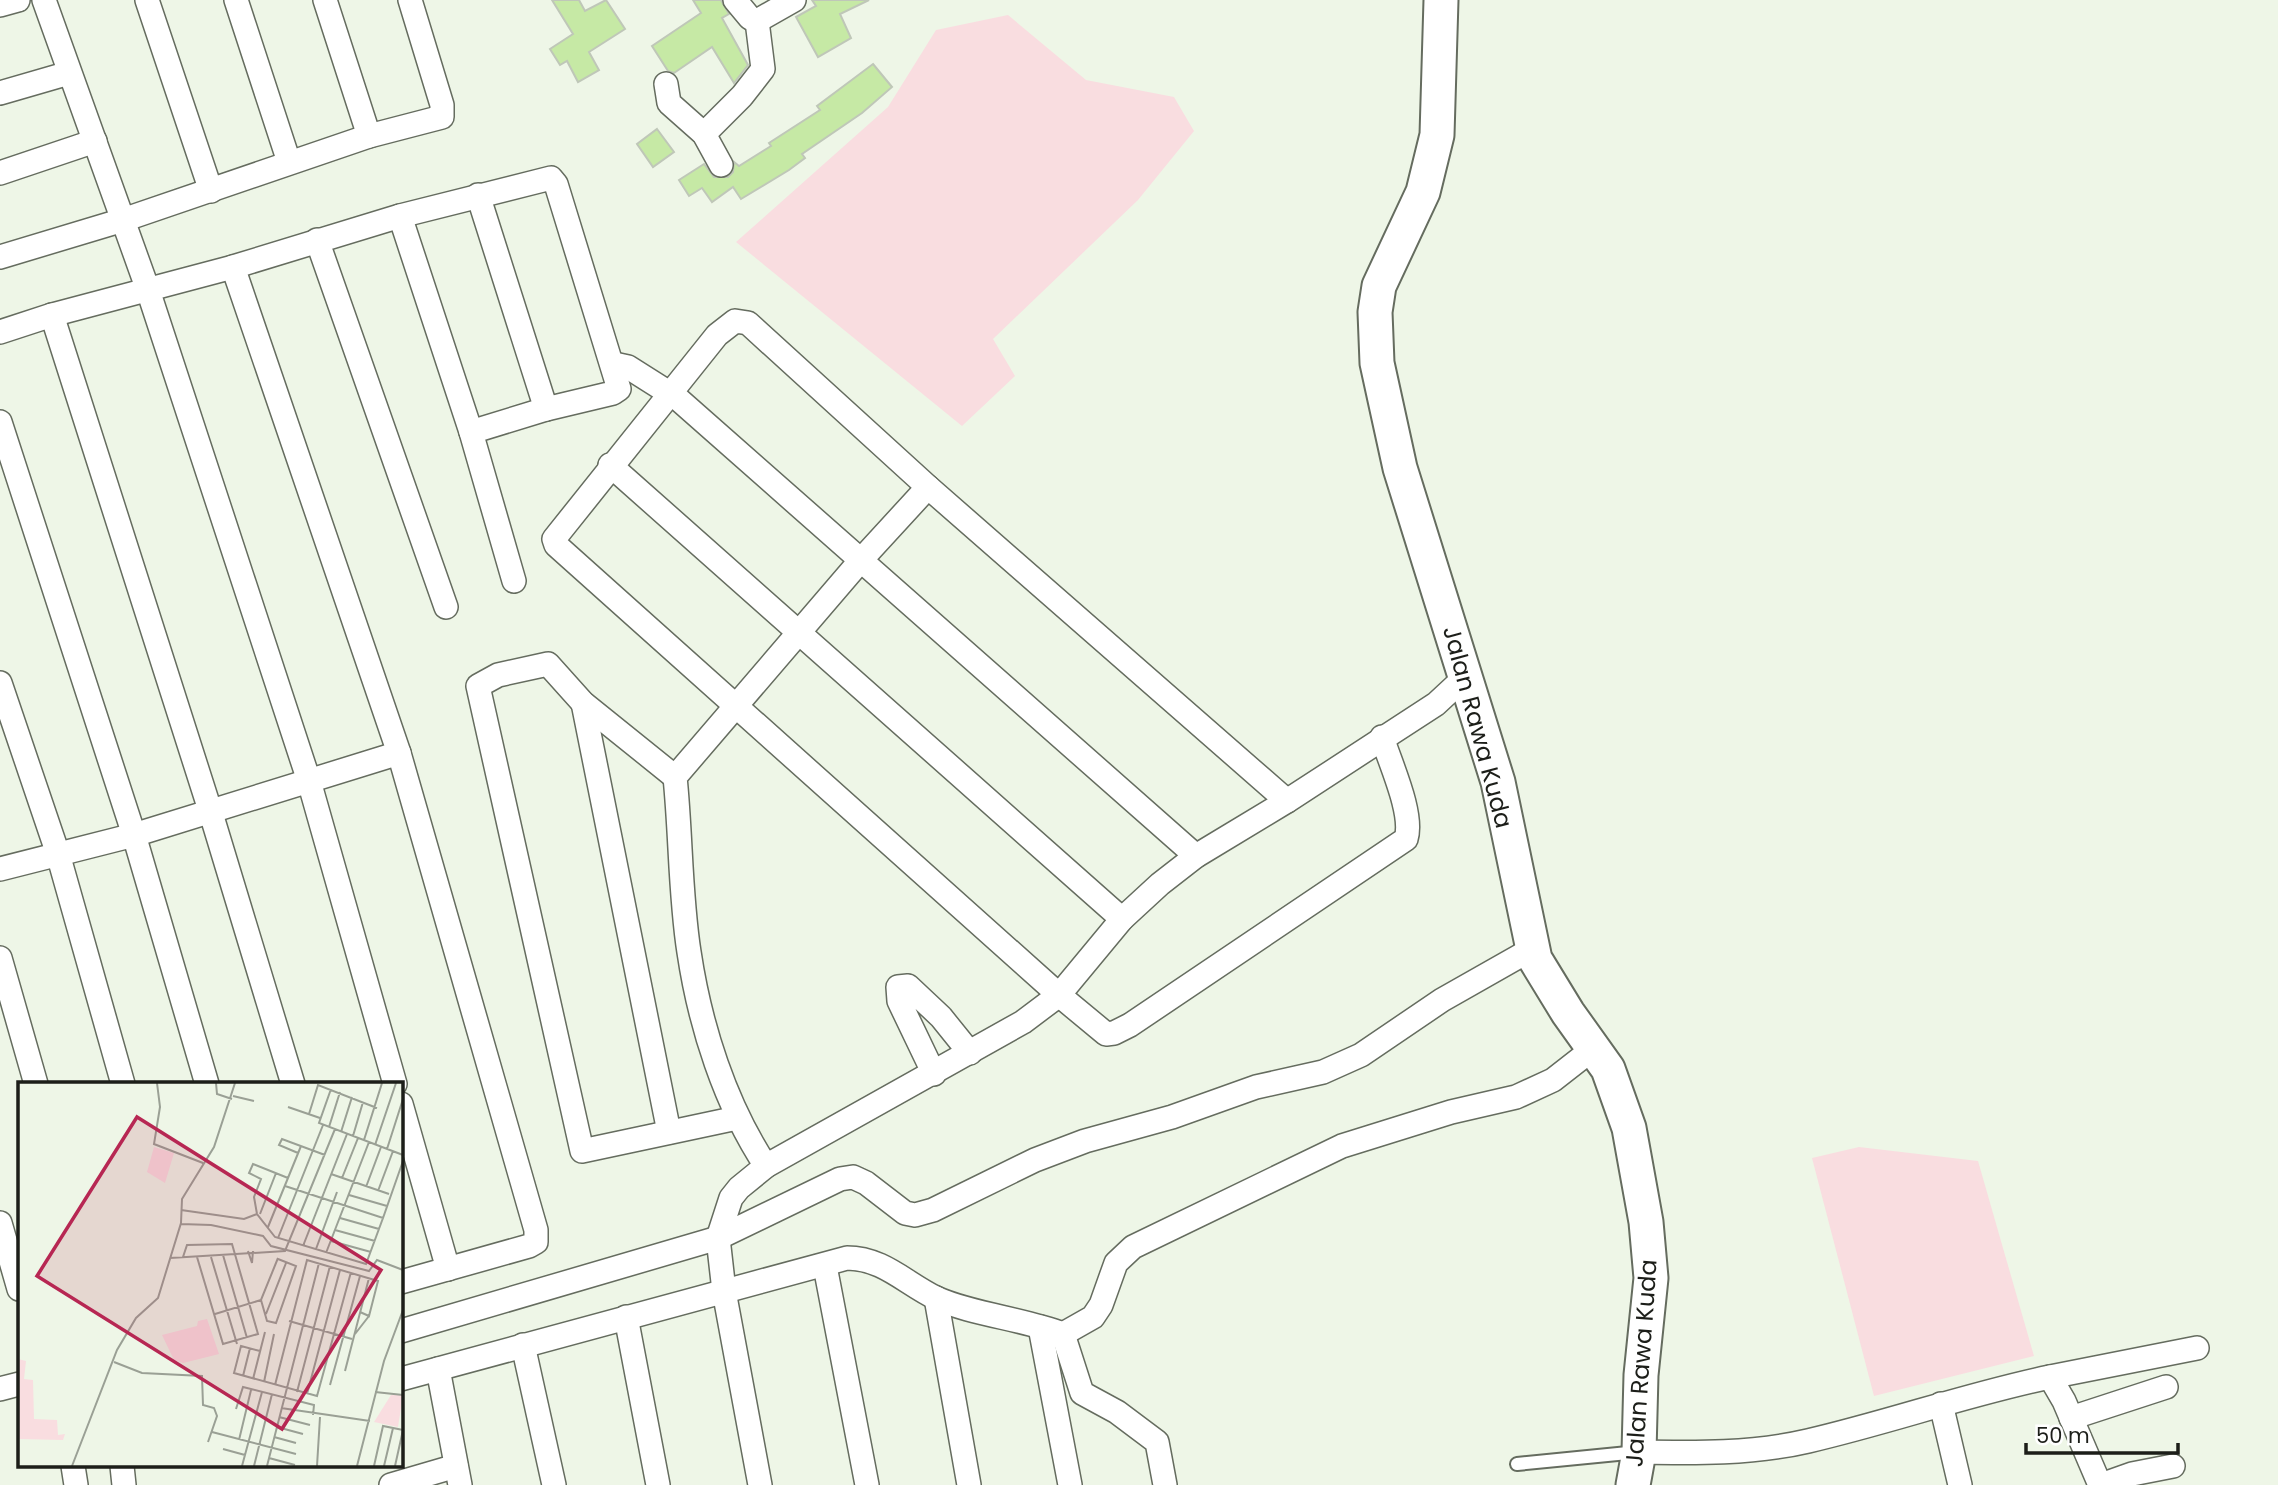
<svg xmlns="http://www.w3.org/2000/svg" width="2278" height="1485" viewBox="0 0 2278 1485" font-family="Poppins,sans-serif">
<style>
.green{fill:#f9dde0}
.building{fill:#c6e9a5;stroke:#bfc7b8;stroke-width:2}
.lines{fill:none;stroke-linecap:round;stroke-linejoin:round}
.lane-casing{stroke:#656c5f;stroke-width:16}
.street-casing{stroke:#656c5f;stroke-width:26}
.secondary-casing{stroke:#656c5f;stroke-width:37}
.lane{stroke:#fff;stroke-width:12}
.street{stroke:#fff;stroke-width:23}
.secondary{stroke:#fff;stroke-width:33}
.labels{text-anchor:middle;dominant-baseline:central;stroke-width:5;stroke-linejoin:round;paint-order:stroke}
.street-label{font-size:24px;fill:#1c1e19;stroke:#fff}
.inset-road{fill:none;stroke:#9aa095;stroke-width:2}
.view{fill:#b72753;fill-opacity:0.15;stroke:#b72753;stroke-width:3.5}
.inset-edge{fill:none;stroke:#1c1e19;stroke-width:3.5}
</style>
<rect width="100%" height="100%" fill="#eef6e7"/>
<!-- green -->
<g class="green">
<polygon points="1008,15 1086,80 1174,97 1194,131 1138,200 993,339 1015,376 962,426 736,242 888,107 936,30"/>
<polygon points="1859,1147 1978,1161 2034,1356 1874,1396 1812,1158"/>
</g>
<!-- building -->
<g class="building">
<polygon points="552,0 579,0 585,11 606,0 625,29 589,52 599,70 578,82 567,61 560,65 550,49 573,34"/>
<polygon points="693,0 721,0 729,14 722,18 748,65 734,83 712,47 674,73 668,71 652,46 701,13"/>
<polygon points="812,0 869,0 840,14 851,38 818,57 796,17 816,6"/>
<polygon points="873,64 892,87 862,113 802,154 805,158 789,170 741,199 733,187 712,202 702,188 689,196 679,180 704,164 714,177 728,177 733,172 734,162 739,166 771,146 769,143 820,110 817,106"/>
<polygon points="657,129 674,152 653,167 637,144"/>
</g>
<g class="lines">
<defs>
<polyline id="lane" points="1517,1464 1638,1452"/>
<g id="street">
<polyline points="44,0 148,290 309,781 395,1084"/>
<polyline points="147,0 211,191"/>
<polyline points="236,0 289,162"/>
<polyline points="325,0 369,136"/>
<polyline points="735,0 750,18 757,21 794,0"/>
<polyline points="0,5 18,0"/>
<polyline points="666,84 669,103 704,134 721,165"/>
<polyline points="0,93 69,73"/>
<polyline points="704,134 742,96 763,69 757,21"/>
<polyline points="0,173 95,141"/>
<polyline points="478,195 546,409"/>
<polyline points="400,216 471,432 514,581"/>
<polyline points="317,240 446,607"/>
<polyline points="0,257 123,220 369,136 442,117 442,105 410,0"/>
<polyline points="233,267 399,753 536,1230 536,1242 529,1246 401,1282"/>
<polyline points="52,315 210,810 293,1084"/>
<polyline points="0,332 52,315 233,267 400,216 551,178 556,184 619,389 613,393 546,409 471,432"/>
<polyline points="614,364 628,367 677,398 1196,856"/>
<polyline points="0,422 134,835 207,1084"/>
<polyline points="610,465 1122,919"/>
<polyline points="0,683 58,854 123,1084"/>
<polyline points="583,703 669,1132"/>
<polyline points="675,777 583,703 548,664 498,675 478,686 582,1151 737,1118"/>
<path d="M1287,801L928,487L748,323L735,321L717,335L554,539L556,545L1059,995L1106,1034L1114,1033L1130,1025L1406,839C1414,814 1390,763 1382,737"/>
<polyline points="0,869 134,835 399,753"/>
<polyline points="0,958 36,1084"/>
<polyline points="934,1074 899,1001 898,987 908,986 941,1017 970,1053"/>
<polyline points="401,1104 448,1269"/>
<path d="M766,1166C725,1104 700,1026 689,952C680,895 681,835 675,777L861,560L928,487"/>
<polyline points="0,1223 19,1289"/>
<polyline points="825,1266 867,1485"/>
<polyline points="936,1298 969,1485"/>
<polyline points="626,1317 658,1485"/>
<polyline points="1040,1327 1070,1485"/>
<polyline points="401,1331 718,1238 840,1179 853,1177 866,1183 905,1213 915,1215 933,1210 1035,1160 1085,1141 1172,1117 1256,1087 1323,1072 1361,1055 1442,1000 1532,949"/>
<polyline points="1063,1334 1093,1317 1101,1305 1116,1263 1133,1247 1342,1146 1451,1112 1516,1097 1553,1080 1594,1048"/>
<polyline points="523,1345 554,1485"/>
<polyline points="438,1369 460,1485"/>
<polyline points="2050,1377 2197,1348"/>
<path d="M401,1379L847,1258C883,1258 905,1283 936,1298C971,1314 1024,1319 1063,1334L1082,1393L1117,1412L1157,1442L1165,1485"/>
<polyline points="0,1389 19,1384"/>
<polyline points="1941,1404 1960,1485"/>
<polyline points="2071,1418 2166,1387"/>
<path d="M1639,1452C1696,1453 1752,1454 1808,1441C1890,1422 1968,1394 2050,1377L2064,1401L2100,1485"/>
<polyline points="73,1466 76,1485"/>
<polyline points="122,1466 124,1485"/>
<polyline points="391,1485 456,1466"/>
<polyline points="760,1485 724,1291 718,1238 731,1198 739,1188 766,1166 1023,1022 1059,995 1122,919 1160,884 1196,856 1287,801 1436,704 1464,678"/>
<polyline points="2101,1485 2132,1474 2173,1466"/>
</g>
<polyline id="secondary" points="1441,0 1437,135 1423,192 1379,286 1375,312 1377,363 1400,468 1498,782 1535,959 1568,1013 1608,1069 1629,1128 1646,1222 1651,1278 1641,1375 1639,1452 1633,1485"/>
</defs>
<!-- lane casing -->
<use href="#lane" class="lane-casing"/>
<!-- street casing -->
<use href="#street" class="street-casing"/>
<!-- secondary casing -->
<use href="#secondary" class="secondary-casing"/>
<!-- lane -->
<use href="#lane" class="lane"/>
<!-- street -->
<use href="#street" class="street"/>
<!-- secondary -->
<use href="#secondary" class="secondary"/>
</g>
<g class="labels">
<!-- street labels -->
<g class="street-label">
<text transform="translate(1478 727) rotate(75)">Jalan Rawa Kuda</text>
<text transform="translate(1641 1363) rotate(-86)">Jalan Rawa Kuda</text>
</g>
</g>
<!-- overview -->
<g transform="translate(18 1082)">
<rect width="385" height="385" fill="#eef6e7"/>
<path d="M136,65L156,71L147,101L129,90ZM189,237L201,272L165,281L156,278L144,253L179,244L180,239ZM0,277L8,279L6,297L15,298L16,337L39,338L40,353L47,352L45,358L0,357ZM373,313H385L380,345L356,340Z" fill="#f9dde0"/>
<path class="inset-road" d="M139,1L142,25L136,62L185,81M198,1L199,12L214,17M313,7L301,41L385,73M215,14L236,19M270,25L302,36M291,32L300,3L359,26M311,45L322,10M323,50L334,15M335,54L345,20M346,58L364,1M357,63L378,1M369,67L385,17M280,71L261,63L264,57L307,73M313,92L371,112M270,96L235,82L231,91L243,97L236,115L239,132L257,155L348,182L365,136M324,96L340,56M267,104L365,136L385,79M348,105L363,65M360,109L375,69M331,113L369,124M163,128L226,137L239,132M242,132L258,91M322,136L361,147M163,142L193,143L245,154L253,164L351,189L359,178L385,188M250,145L283,64M317,148L357,159M260,156L305,43M313,159L353,170M285,164L329,52M298,167L319,110M230,169L234,181L235,169M308,171L351,60M205,173L229,256M165,175L169,163L214,162L240,252L205,262L179,175M193,175L219,262M152,176L267,169L317,47M243,218L249,239L258,241L278,184L260,177M197,232L243,218L260,176M248,232L268,181M271,239L334,257M337,252L351,234M242,269L223,264L216,291L299,314L333,190M96,280L124,291L184,294L185,323L196,326L199,334L190,360M327,289L351,196M225,294L232,266M235,297L247,250M246,300L256,252M257,303L289,178L360,199L351,234L342,230M312,303L342,194M279,310L312,184M357,310L385,313M289,312L322,188M263,326L352,339M218,327L225,305L296,323L295,333M261,335L292,343M259,345L285,352M194,350L278,372M256,355L278,361M221,358L233,308M205,367L227,373M251,376L277,383M54,384L99,268L118,236L140,216L163,141L164,117L196,65L217,1M224,384L244,310M236,384L254,312M249,384L301,181M299,384L302,335M339,384L366,279L385,228M356,384L365,344L385,348M366,384L375,346M377,384L385,348"/>
<path class="view" d="M119,35L363,188L264,347L19,194Z"/>
<rect width="385" height="385" class="inset-edge"/>
</g>
<!-- scale -->
<path d="M2026 1443v10h152v-10" fill="none" stroke="#1c1e19" stroke-width="3.5"/>
<text x="2036" y="1443" font-size="21" fill="#1c1e19" stroke="#ffffff" stroke-width="5" paint-order="stroke">50 m</text>
</svg>
